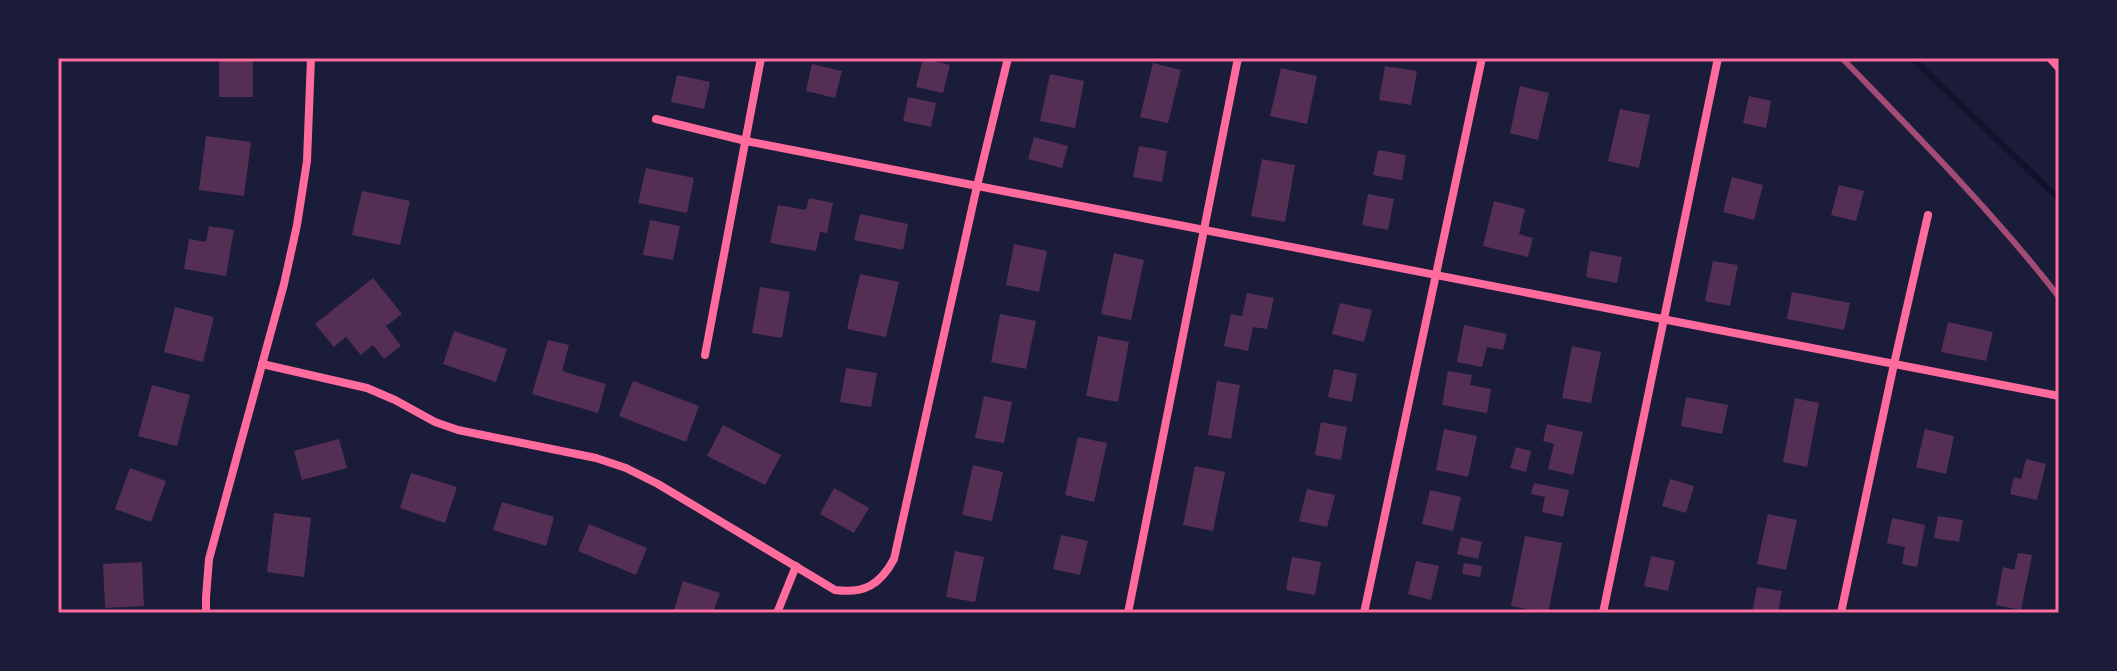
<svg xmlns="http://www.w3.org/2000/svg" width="2117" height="671" viewBox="0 0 2117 671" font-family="'Public Sans',sans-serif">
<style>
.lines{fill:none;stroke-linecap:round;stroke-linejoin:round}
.stream{stroke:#12122b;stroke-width:6}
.building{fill:#542f53}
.minor{stroke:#ff6b9d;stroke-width:8}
.rail{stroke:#a44b75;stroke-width:6}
.neatline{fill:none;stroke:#ff6b9d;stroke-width:3}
</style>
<rect width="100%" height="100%" fill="#1b1b3a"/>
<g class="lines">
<!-- stream -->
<polyline class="stream" points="1912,58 2059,199"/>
</g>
<!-- building -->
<g class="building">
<rect x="219" y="58" width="34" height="39"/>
<polygon points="923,58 950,65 943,93 916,87"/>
<polygon points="1153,63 1181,70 1168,123 1140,117"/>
<polygon points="812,64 842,71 835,98 806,91"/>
<polygon points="1385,66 1417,71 1411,105 1379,100"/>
<polygon points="1281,68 1317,76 1307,124 1270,116"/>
<polygon points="1050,74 1084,81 1075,128 1040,121"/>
<polygon points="677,75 710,82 704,109 671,102"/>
<polygon points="1520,86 1549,93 1538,140 1510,133"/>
<polygon points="1749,96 1771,101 1766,128 1743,123"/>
<polygon points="908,97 936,103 931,127 903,121"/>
<polygon points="1620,109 1650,115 1639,168 1608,161"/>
<polygon points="206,136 251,142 244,196 199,190"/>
<polygon points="1034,137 1068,146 1062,168 1028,159"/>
<polygon points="1139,146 1167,151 1162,182 1133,177"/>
<polygon points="1378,150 1406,155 1402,180 1373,175"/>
<polygon points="1262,159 1295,165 1285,222 1251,216"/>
<polygon points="646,168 694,178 687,213 638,203"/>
<polygon points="1732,177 1763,185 1754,220 1723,212"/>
<polygon points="1839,185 1864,191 1856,221 1831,215"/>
<polygon points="362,191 410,201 400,245 352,235"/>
<polygon points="1368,194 1394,199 1388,230 1362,225"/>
<polygon points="809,198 833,203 827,233 820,232 816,251 770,243 778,205 806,210"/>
<polygon points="1494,201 1525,209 1519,234 1533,238 1528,257 1483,246"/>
<polygon points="860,214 908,224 903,250 854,240"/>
<polygon points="650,220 680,226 673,260 643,255"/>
<polygon points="209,226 234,230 226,276 184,269 189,239 206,242"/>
<polygon points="1014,244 1047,251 1039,292 1006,285"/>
<polygon points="1590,251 1622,257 1617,283 1586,277"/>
<polygon points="1114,253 1144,260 1131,320 1101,314"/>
<polygon points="1713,261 1738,265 1730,306 1705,301"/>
<polygon points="860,274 899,282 886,337 847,329"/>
<polygon points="373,278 402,314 386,326 401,346 384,359 373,345 361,355 346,337 334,347 315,324"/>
<polygon points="760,287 790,292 782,338 752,333"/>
<polygon points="1792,292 1850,303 1844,330 1787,319"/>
<polygon points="1247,293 1274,298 1267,329 1253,327 1248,351 1224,346 1231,314 1242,316"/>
<polygon points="1340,303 1372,310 1364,342 1332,334"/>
<polygon points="175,307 214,317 203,362 164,352"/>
<polygon points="1000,314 1036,321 1026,369 991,362"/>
<polygon points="1948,322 1993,332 1986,361 1941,352"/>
<polygon points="1464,325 1507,334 1503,350 1487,347 1482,367 1457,362"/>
<polygon points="454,331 507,349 496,382 443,364"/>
<polygon points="1098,336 1129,342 1118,402 1086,396"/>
<polygon points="548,340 569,345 562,371 606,384 598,413 532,394"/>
<polygon points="1572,346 1601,352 1591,403 1562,398"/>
<polygon points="846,368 877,373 871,407 840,402"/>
<polygon points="1334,369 1357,374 1352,402 1328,397"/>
<polygon points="1448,371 1472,375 1470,385 1491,389 1487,413 1442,405"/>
<polygon points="633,381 699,406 686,442 619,416"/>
<polygon points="1217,381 1240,385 1231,439 1208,435"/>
<polygon points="152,385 190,395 177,446 138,436"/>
<polygon points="984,396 1012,402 1004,443 975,438"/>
<polygon points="1686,397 1728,405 1722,434 1681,426"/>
<polygon points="1795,398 1819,403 1807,467 1783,462"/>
<polygon points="1321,422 1347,427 1341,460 1315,455"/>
<polygon points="1547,424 1583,432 1573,475 1548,469 1554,444 1543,441"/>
<polygon points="723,425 781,455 765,485 707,456"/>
<polygon points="1444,429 1477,436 1468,477 1436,470"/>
<polygon points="1925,429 1954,436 1946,474 1916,467"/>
<polygon points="1078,437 1107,443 1094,502 1065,495"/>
<polygon points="339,439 347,468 302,480 294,451"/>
<polygon points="1516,447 1531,451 1526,472 1510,468"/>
<polygon points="2026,459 2046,464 2037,500 2010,494 2014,477 2021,479"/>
<polygon points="973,465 1003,472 992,521 962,515"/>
<polygon points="1195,466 1225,472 1213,531 1183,525"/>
<polygon points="130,468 166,481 151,522 115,509"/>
<polygon points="411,473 457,487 445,523 400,508"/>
<polygon points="1670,479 1694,486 1686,513 1662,506"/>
<polygon points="1534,483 1569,490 1563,517 1542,512 1545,497 1531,494"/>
<polygon points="834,488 869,508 854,533 820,514"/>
<polygon points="1307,489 1335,495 1327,527 1299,521"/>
<polygon points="1430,490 1461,497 1453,531 1422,524"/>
<polygon points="502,502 554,517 546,546 493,530"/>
<polygon points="274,513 311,518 304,577 267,572"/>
<polygon points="1768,514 1797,520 1786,570 1757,564"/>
<polygon points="1938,516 1963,520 1959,542 1934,538"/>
<polygon points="1892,518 1925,525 1917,567 1902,564 1905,547 1887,543"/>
<polygon points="589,524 647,548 636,575 578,551"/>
<polygon points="1061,535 1088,541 1080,575 1053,569"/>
<polygon points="1525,536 1562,543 1548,613 1511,606"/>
<polygon points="1461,537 1482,542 1478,559 1457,554"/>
<polygon points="955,551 984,557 975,602 946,597"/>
<polygon points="2018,553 2032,555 2021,610 1996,605 2003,567 2014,570"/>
<polygon points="1651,556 1675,561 1668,591 1644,586"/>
<polygon points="1292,557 1321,562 1315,595 1286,590"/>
<polygon points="1416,561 1439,566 1431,600 1408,594"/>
<polygon points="142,562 144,606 105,608 103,564"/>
<polygon points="1464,563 1482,566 1480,577 1462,574"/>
<polygon points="683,581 720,593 713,613 673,613"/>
<polygon points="1757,587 1782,591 1778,613 1752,613"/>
</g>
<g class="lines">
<!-- minor -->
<g class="minor">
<polyline points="2050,58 2059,68"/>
<polyline points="656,119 746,141 2059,396"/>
<polyline points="705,355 761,58"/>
<path d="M262,364L367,388L395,400L435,422L458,430L596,458L626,468L658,484L835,590C864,594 880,585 894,559L977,186L1008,58"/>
<polyline points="206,613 206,597 209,559 284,284 297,225 307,161 311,58"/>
<polyline points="777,613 796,566"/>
<polyline points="1128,613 1238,58"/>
<polyline points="1364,613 1482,58"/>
<polyline points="1603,613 1718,58"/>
<polyline points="1841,613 1894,364 1928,215"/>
</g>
<!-- rail -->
<path class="rail" d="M1842,58C1917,136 1993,212 2059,297"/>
</g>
<!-- border -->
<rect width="2117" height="671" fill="none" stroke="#1b1b3a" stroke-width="120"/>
<rect x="60" y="60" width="1997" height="551" class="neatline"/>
</svg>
